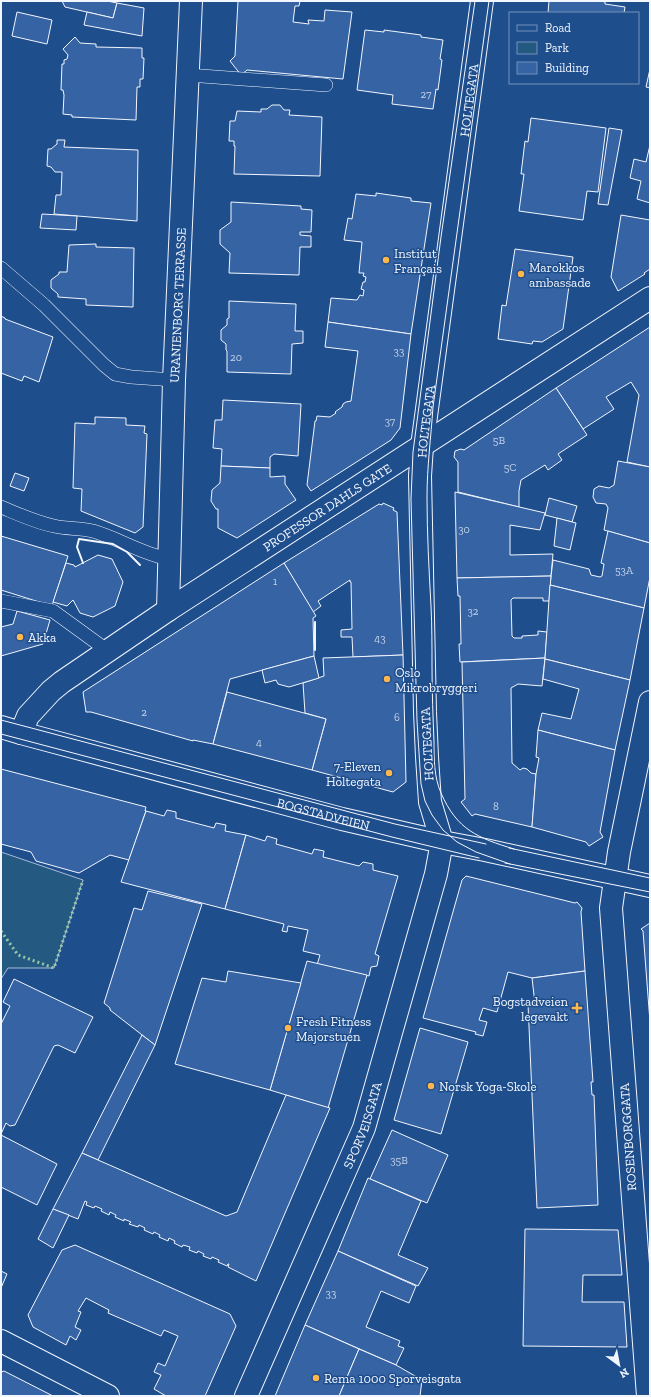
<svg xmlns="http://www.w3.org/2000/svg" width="651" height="1397" viewBox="0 0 651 1397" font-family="'Zilla Slab',serif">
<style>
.green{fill:#245a82;stroke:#a8bbd7}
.building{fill:#3563a3;stroke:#f2f6ff}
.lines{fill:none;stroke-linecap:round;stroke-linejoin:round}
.lane-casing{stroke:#f2f6ff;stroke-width:14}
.street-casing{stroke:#f2f6ff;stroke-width:24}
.secondary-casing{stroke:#f2f6ff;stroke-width:24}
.primary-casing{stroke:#f2f6ff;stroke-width:24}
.lane{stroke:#1f4e8c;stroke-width:13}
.street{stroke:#1f4e8c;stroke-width:22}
.secondary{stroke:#1f4e8c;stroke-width:22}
.primary{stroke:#1f4e8c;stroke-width:22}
.tram{stroke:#f2f6ff;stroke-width:1}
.hedge{stroke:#97c8a6;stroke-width:3;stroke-dasharray:2 3;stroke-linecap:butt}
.wall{stroke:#f2f6ff;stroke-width:2}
.poi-dot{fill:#ffb74d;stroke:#1f4e8c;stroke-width:1.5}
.labels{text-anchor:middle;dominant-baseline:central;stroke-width:3;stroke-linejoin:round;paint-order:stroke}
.number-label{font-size:11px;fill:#c3d1e8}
.street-label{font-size:13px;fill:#f2f6ff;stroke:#1f4e8c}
.poi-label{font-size:13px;fill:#f2f6ff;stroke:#1f4e8c;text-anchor:start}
</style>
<rect width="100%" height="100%" fill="#1f4e8c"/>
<!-- green -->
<polygon class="green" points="1,852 83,880 54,968 8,968 1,979"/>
<!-- building -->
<g class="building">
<polygon points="62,1 107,1 117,3 113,18 65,7"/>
<polygon points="238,1 300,1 299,6 295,6 293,22 309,24 308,20 324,21 325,10 352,12 343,79 247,70 241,75 230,61 235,56"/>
<polygon points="549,1 601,1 605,2 605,4 625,7 624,13 548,13"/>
<polygon points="117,3 144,8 142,36 84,25 87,12 113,18"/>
<polygon points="17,12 52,20 47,44 12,36"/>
<polygon points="365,30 384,32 384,30 421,35 421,37 443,40 440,59 442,60 438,90 436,89 433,109 392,104 393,95 357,90"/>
<polygon points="75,37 80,43 96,44 96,47 142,48 142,58 144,58 143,79 140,79 140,87 137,87 136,120 72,117 72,115 63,114 64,95 63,90 61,90 62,64 64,64 64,60 67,59 68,55 63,49"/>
<polygon points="650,69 650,88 646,87"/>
<polygon points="272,105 280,105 284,110 290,110 289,115 322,117 320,176 234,174 235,146 234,146 234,141 229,141 230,121 235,121 237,111 261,112 261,109 267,109"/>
<polygon points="531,118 606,128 598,192 587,191 583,220 519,211 524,174 521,174 525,141 528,142"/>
<polygon points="609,128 622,130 608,205 598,204"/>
<polygon points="57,140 65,140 64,147 138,150 137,221 54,214 56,195 61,195 62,172 55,172 51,167 47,166 48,149 51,149 57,144"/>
<polygon points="650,145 650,203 637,199 641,181 630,178 634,159 646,162"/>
<polygon points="376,193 411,198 411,201 431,203 411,334 328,322 331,298 357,300 360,295 363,296 364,290 361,289 363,282 365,282 366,277 363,276 364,273 359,273 362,242 344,240 348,218 352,219 356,194 376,196"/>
<polygon points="231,202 301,206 301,209 312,210 311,232 300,232 300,235 311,236 311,247 300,247 299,275 229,273 230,253 220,244 220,230 231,222"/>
<polygon points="42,214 77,216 76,230 40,228"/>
<polygon points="621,215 650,220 650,269 644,273 645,274 618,291 611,277"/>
<polygon points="96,244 96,247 134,248 133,307 86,305 86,299 58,297 58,294 51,288 51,280 59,274 59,272 67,272 69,245"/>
<polygon points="515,249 573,257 563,329 542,342 533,341 532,344 498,339 502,305 506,306"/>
<polygon points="229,301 296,304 295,331 303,331 303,343 292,344 291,374 227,372 227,351 226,350 226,344 221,340 221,330 227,325 227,319 229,318"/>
<polygon points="1,316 5,318 5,319 53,337 39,382 24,376 22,381 1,373"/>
<polygon points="328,322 411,334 400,428 391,440 311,491 307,485 315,421 316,421 317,416 330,417 336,413 335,412 342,407 343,404 346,402 351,401 358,351 325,347"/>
<polygon points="650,327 650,467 627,462 639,395 631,382 606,397 614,409 583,429 556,388"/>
<polygon points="556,388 587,435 558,454 562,460 548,470 545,465 521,480 519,491 519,507 458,492 458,462 454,457 455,451 461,449 464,450"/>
<polygon points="223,400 301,404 298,456 274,454 270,457 270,468 221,466 222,449 213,448 215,420 222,420"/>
<polygon points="95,417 126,418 126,425 145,426 144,433 147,434 143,527 135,533 81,511 82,489 73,488 75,423 95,424"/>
<polygon points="618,461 650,467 650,543 604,530 608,508 606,504 596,503 593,497 594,489 599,486 609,488 614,485"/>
<polygon points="221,466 270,468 270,477 285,476 285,484 296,500 237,538 218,528 218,509 216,509 211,501 212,490 220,483"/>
<polygon points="15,473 29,478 24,491 10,486"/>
<polygon points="455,492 545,513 540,530 510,525 510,555 553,554 551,576 457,578"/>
<polygon points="549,498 577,506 572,522 545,515"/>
<polygon points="383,503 394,508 393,510 397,512 403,655 353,657 352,637 341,637 341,630 352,629 351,582 350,582 350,580 318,601 321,606 313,612 284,563 379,504 382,505"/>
<polygon points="557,518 576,523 570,550 554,546"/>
<polygon points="608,531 650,543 650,577 644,608 550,585 553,560 589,569 591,575 600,577 602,576 604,564 601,563"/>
<polygon points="1,536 68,556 52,606 1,590"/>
<polygon points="98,555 112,559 123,582 115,606 93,617 80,613 73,600 67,606 53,602 66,563 74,565 75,567"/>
<polygon points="284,563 316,616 313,618 314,656 230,679 213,744 193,740 193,741 91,712 86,712 83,692"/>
<polygon points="551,576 549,601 543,601 543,598 513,598 511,600 512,636 514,638 522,638 522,636 538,635 538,631 547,632 545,658 460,662 459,644 461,644 460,596 458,596 457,578"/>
<polygon points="550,585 644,608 630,680 545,659"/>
<polygon points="17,611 50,620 43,644 1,656 1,627 13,624"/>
<polygon points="403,655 406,782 393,792 312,770 326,719 305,713 303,683 324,676 323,658"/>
<polygon points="314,656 319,678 289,687 278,684 276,680 265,683 262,670"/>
<polygon points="545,658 542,686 518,684 511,688 512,763 520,770 523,768 527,769 531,773 536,774 532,827 475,814 472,816 461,802 465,799 462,662"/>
<polygon points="545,659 630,680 615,750 538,730 542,713 571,719 579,689 543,679"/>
<polygon points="227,692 326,719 312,770 213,744"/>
<polygon points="538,730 615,750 600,832 603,837 589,846 586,842 532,827 536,774 539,758 536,757"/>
<polygon points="1,769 146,807 145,811 146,811 129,860 110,855 79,873 36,861 31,852 1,844"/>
<polygon points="167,810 176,812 176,818 214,828 216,823 226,825 225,831 246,835 225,909 121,882 146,811 164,816"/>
<polygon points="246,835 265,841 267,836 277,839 276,844 312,854 314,849 324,851 323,857 359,866 363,862 373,864 373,870 398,876 375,954 379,956 377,966 371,967 369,976 317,965 320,955 303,951 308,930 288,926 287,932 282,931 284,924 225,909"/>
<polygon points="466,876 575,903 577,902 582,908 581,912 585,971 532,978 508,972 497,1012 483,1008 479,1020 487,1022 483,1036 475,1034 476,1032 423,1018 462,880"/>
<polygon points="148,891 202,904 155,1045 110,1010 110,1008 104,1003 134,908 142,910"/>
<polygon points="650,923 650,1022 643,931 641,929"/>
<polygon points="307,961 367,975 328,1108 270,1090"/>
<polygon points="228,971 301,983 270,1090 175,1064 202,978 226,982"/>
<polygon points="585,971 593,1082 591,1082 592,1095 594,1095 598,1205 537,1208 528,1004 535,1004 532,978"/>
<polygon points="14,979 93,1017 75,1053 58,1045 54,1046 15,1125 10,1126 6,1123 1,1134 1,1024 10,1006 3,1002"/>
<polygon points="420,1028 468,1042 441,1134 394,1120"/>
<polygon points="142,1035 155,1045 98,1160 82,1153"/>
<polygon points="286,1095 330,1108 256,1281 228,1267 229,1264 228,1264 227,1266 218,1262 219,1260 212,1257 211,1259 203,1256 204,1254 198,1251 197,1253 189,1250 190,1247 183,1245 182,1247 174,1243 175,1241 169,1238 168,1241 159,1237 160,1235 154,1232 153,1234 144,1230 145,1228 139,1225 138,1227 129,1224 131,1222 124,1219 124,1221 115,1217 116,1215 110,1212 109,1215 101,1211 102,1209 95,1206 94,1208 86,1205 87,1202 85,1201 78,1219 53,1209 82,1153 226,1216 237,1212"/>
<polygon points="392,1130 448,1155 427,1203 370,1179"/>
<polygon points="1,1135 57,1164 37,1205 1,1187"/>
<polygon points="368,1178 421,1201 398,1255 428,1268 418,1286 338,1251"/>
<polygon points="53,1209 69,1215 53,1248 38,1239"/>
<polygon points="525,1229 618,1230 622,1275 583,1275 582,1302 624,1302 627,1347 523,1346"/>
<polygon points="75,1245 230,1314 236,1326 205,1396 166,1396 154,1389 161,1375 154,1372 158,1363 165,1366 178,1336 164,1330 161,1336 108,1313 109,1310 86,1298 78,1311 81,1312 75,1327 81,1330 76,1340 70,1336 66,1345 33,1327 28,1315 62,1250"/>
<polygon points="338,1251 416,1286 409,1303 381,1291 366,1327 400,1341 398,1346 404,1348 396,1365 305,1325"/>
<polygon points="1,1271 7,1274 1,1288"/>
<polygon points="305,1325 359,1349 339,1396 275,1396"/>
<polygon points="359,1349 396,1365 422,1380 420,1396 339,1396"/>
<polygon points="4,1371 53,1396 1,1396 1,1372"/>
</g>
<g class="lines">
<defs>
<g id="lane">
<polyline points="188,75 326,85"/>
<polyline points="1,268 44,305 104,365 115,374 131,377 174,380"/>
<path d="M1,507C18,514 35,522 54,526C66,529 81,528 93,531C120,539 142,554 169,559"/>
<polyline points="1,601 53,611 108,651"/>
</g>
<g id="street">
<path id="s1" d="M168,610L174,380L191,1"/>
<path id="s2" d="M21,733L28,716L51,691L62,682L168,610L650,298"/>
<path id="s3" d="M442,842L430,802L427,757L425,712L420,476L422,446L482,1"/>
<polyline points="1,1341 108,1396"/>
<polyline points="648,1396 611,908 619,852 650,702"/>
</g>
<g id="secondary">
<path id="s4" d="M246,1396L364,1128L436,874L442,842"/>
</g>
<g id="primary">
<path id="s5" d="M1,727L21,733L342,819L442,842L485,850L650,886"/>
</g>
</defs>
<!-- lane casing -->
<use href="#lane" class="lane-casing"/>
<!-- street casing -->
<use href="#street" class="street-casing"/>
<!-- secondary casing -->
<use href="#secondary" class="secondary-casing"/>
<!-- primary casing -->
<use href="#primary" class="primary-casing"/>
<!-- lane -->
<use href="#lane" class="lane"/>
<!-- street -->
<use href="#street" class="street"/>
<!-- secondary -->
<use href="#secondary" class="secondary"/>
<!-- primary -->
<use href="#primary" class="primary"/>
<!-- tram -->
<g class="tram">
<polyline points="475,1 441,237 413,452 411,499 417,721 421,784 425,801 432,815 443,830 457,842 476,852 510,864"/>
<path d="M489,1L433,407C431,437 427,467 427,497C427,534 429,570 431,606C432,626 432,647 432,667C432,692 433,717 434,742C434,759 434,777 441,793C457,830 478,838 514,849"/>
<polyline points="1,720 395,824 486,844"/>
<polyline points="1,734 392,837 479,858"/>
<polyline points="509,848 650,878"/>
<polyline points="505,863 650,892"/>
</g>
<!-- hedge -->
<polyline class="hedge" points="1,931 18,955 54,968 83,880"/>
<!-- wall -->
<g class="wall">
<polyline points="83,563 77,547 79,539 113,544 127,552 140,565"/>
<polyline points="315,622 315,650"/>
</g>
</g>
<!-- markers -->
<g class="poi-dot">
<circle cx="386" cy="260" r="4"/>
<circle cx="521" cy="274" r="4"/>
<circle cx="20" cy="637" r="4"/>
<circle cx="387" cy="679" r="4"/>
<circle cx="389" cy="773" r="4"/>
<path d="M575 1002h4v4h4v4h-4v4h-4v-4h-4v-4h4z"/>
<circle cx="288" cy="1028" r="4"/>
<circle cx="431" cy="1086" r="4"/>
<circle cx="316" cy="1378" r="4"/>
</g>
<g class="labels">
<!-- number labels -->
<g class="number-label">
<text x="426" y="94">27</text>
<text x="399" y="351">33</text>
<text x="236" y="357">20</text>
<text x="390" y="421">37</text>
<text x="499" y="440">5B</text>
<text x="510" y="467">5C</text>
<text x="464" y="529">30</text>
<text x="624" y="570">53A</text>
<text x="275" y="581">1</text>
<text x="473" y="611">32</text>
<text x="380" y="638">43</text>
<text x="144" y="712">2</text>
<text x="397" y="717">6</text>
<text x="259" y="742">4</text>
<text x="496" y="806">8</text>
<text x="399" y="1160">35B</text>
<text x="331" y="1293">33</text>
</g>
<!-- street labels -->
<g class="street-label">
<text stroke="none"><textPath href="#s3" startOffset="747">HOLTEGATA</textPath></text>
<text stroke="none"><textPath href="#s1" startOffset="305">URANIENBORG TERRASSE</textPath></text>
<text stroke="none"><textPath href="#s3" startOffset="423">HOLTEGATA</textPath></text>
<text stroke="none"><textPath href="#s2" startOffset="384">PROFESSOR DAHLS GATE</textPath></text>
<text transform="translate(427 744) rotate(-93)">HOLTEGATA</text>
<text stroke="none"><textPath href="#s5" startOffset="334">BOGSTADVEIEN</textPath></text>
<text stroke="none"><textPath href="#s4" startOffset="295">SPORVEISGATA</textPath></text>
<text transform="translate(628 1137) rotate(-94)">ROSENBORGGATA</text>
</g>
<!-- poi labels -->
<g class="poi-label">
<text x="394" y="253">Institut<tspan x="394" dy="15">Français</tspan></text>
<text x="529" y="267">Marokkos<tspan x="529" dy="15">ambassade</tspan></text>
<text x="28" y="637">Akka</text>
<text x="395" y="672">Oslo<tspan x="395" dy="15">Mikrobryggeri</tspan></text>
<text x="381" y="766" text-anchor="end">7-Eleven<tspan x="381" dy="15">Holtegata</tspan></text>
<text x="568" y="1001" text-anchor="end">Bogstadveien<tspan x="568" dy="15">legevakt</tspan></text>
<text x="296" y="1021">Fresh Fitness<tspan x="296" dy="15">Majorstuen</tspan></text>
<text x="439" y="1086">Norsk Yoga-Skole</text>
<text x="324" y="1378">Rema 1000 Sporveisgata</text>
</g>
</g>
<!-- border -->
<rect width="651" height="1397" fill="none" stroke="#f2f6ff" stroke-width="4"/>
<!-- legend -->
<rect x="509" y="12" width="130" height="72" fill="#1f4e8c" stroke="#7391ba"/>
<rect x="517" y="25" width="20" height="6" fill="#1f4e8c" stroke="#7391ba"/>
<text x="545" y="32" font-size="12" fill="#f2f6ff">Road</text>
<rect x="517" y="42" width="20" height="12" fill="#245a82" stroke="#7391ba"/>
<text x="545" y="52" font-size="12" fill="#f2f6ff">Park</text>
<rect x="517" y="62" width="20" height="12" fill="#3563a3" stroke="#7391ba"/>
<text x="545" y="72" font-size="12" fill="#f2f6ff">Building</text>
<!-- north arrow -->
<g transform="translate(619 1365) rotate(148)" stroke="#1f4e8c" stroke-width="3" paint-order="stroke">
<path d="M0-3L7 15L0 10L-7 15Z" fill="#f2f6ff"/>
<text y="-6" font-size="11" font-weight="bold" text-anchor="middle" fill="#f2f6ff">N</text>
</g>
</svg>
